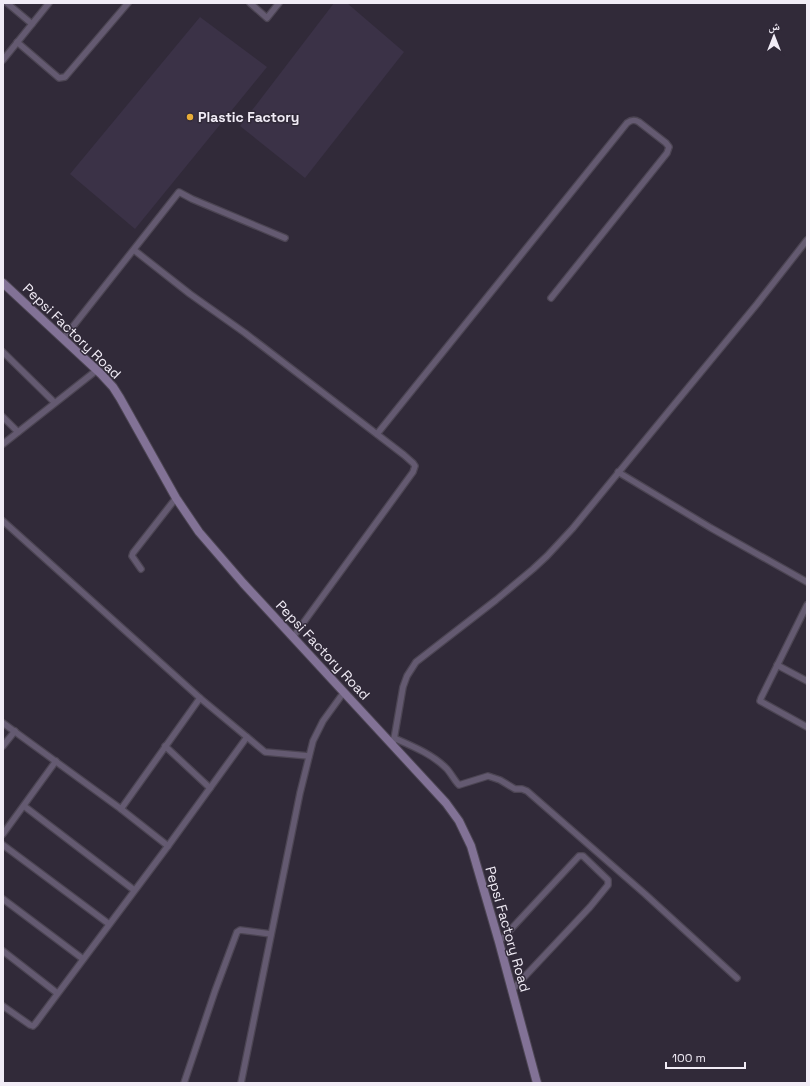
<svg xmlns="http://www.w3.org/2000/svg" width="810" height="1086" viewBox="0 0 810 1086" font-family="'Space Grotesk','Noto Naskh Arabic',sans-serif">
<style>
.built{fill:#3b3247}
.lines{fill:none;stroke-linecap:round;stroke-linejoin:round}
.minor-casing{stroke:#4c4553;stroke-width:8}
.secondary-casing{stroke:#4c4553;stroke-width:10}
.minor{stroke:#645a71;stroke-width:5.5}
.secondary{stroke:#827296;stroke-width:8}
.poi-dot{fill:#e8ac37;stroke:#312a39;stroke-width:1.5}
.labels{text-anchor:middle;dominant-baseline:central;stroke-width:3;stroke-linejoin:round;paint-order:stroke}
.poi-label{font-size:14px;font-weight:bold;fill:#f1ecf6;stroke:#312a39;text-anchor:start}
.street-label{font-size:14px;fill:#f1ecf6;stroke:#312a39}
</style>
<rect width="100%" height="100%" fill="#312a39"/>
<!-- built -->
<g class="built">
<polygon points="334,3 347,3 404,52 305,178 240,126"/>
<polygon points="200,17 267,67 135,229 70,174"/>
</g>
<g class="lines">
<defs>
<g id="minor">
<polyline points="7,3 32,24"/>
<polyline points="250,3 267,18 279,3"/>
<polyline points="17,42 59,78 65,77 128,3"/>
<polyline points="3,60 49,3"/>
<polyline points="134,250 190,294 245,333 404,455 413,463 415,466 413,472 293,637"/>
<polyline points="63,339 179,192 192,199 285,238"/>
<polyline points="3,352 54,402"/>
<polyline points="3,417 18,432"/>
<path d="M377,434L627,123C631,120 634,119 639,122L666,143L669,147L667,153L551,298"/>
<polyline points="3,444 97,370"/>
<polyline points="618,472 711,528 807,582"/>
<polyline points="3,521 200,698 265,752 309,756"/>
<polyline points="141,569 132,556 133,553 176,498"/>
<polyline points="807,605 761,698 760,701 807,727"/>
<polyline points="777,665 807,681"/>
<polyline points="3,723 121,809 168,846"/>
<path d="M394,738C412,746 432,754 446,768C451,773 454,780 459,785L488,776L500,780L515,789H522L527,791L645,894L737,978"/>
<polyline points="393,745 403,687 407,676 416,662 496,600 533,569 547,556 573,528 673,406 757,304 807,240"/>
<polyline points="3,746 15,731"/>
<polyline points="165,746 210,788"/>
<polyline points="24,806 134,890"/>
<polyline points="121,809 200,698"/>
<polyline points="3,834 56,761"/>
<polyline points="3,845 109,924"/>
<polyline points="3,899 83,959"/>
<polyline points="499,942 579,856 583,856 608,880 608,885 590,907 512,990"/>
<polyline points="3,951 57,993"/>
<polyline points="3,1006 30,1025 33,1026 35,1024 168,846 247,737"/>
<polyline points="184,1083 215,991 237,932 240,930 271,934"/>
<polyline points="241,1083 300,793 313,741 323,721 344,692"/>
</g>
<polyline id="secondary" points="3,283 101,374 113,387 120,398 176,498 199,532 243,583 446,803 459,821 471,846 499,942 537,1083"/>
</defs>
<!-- minor casing -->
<use href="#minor" class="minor-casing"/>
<!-- secondary casing -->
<use href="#secondary" class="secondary-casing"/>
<!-- minor -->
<use href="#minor" class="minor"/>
<!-- secondary -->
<use href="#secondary" class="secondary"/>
</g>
<!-- markers -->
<circle class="poi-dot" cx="190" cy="117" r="4"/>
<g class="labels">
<!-- poi labels -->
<g class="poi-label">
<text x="198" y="117">Plastic Factory</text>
</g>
<!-- street labels -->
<g class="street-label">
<text transform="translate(72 331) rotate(44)">Pepsi Factory Road</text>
<text transform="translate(323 650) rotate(47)">Pepsi Factory Road</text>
<text transform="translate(508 929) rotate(74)">Pepsi Factory Road</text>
</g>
</g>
<!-- border -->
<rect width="810" height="1086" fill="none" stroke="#f1ecf6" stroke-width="8"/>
<!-- north arrow -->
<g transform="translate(774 36)" stroke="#312a39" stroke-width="3" paint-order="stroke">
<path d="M0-3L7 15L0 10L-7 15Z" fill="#f1ecf6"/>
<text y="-6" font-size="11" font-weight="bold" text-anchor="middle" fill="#f1ecf6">ش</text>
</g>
<!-- scale -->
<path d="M666 1062v6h79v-6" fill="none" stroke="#f1ecf6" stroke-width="2"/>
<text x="672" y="1062" font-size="12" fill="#f1ecf6" stroke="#312a39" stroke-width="3" paint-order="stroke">100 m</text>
</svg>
